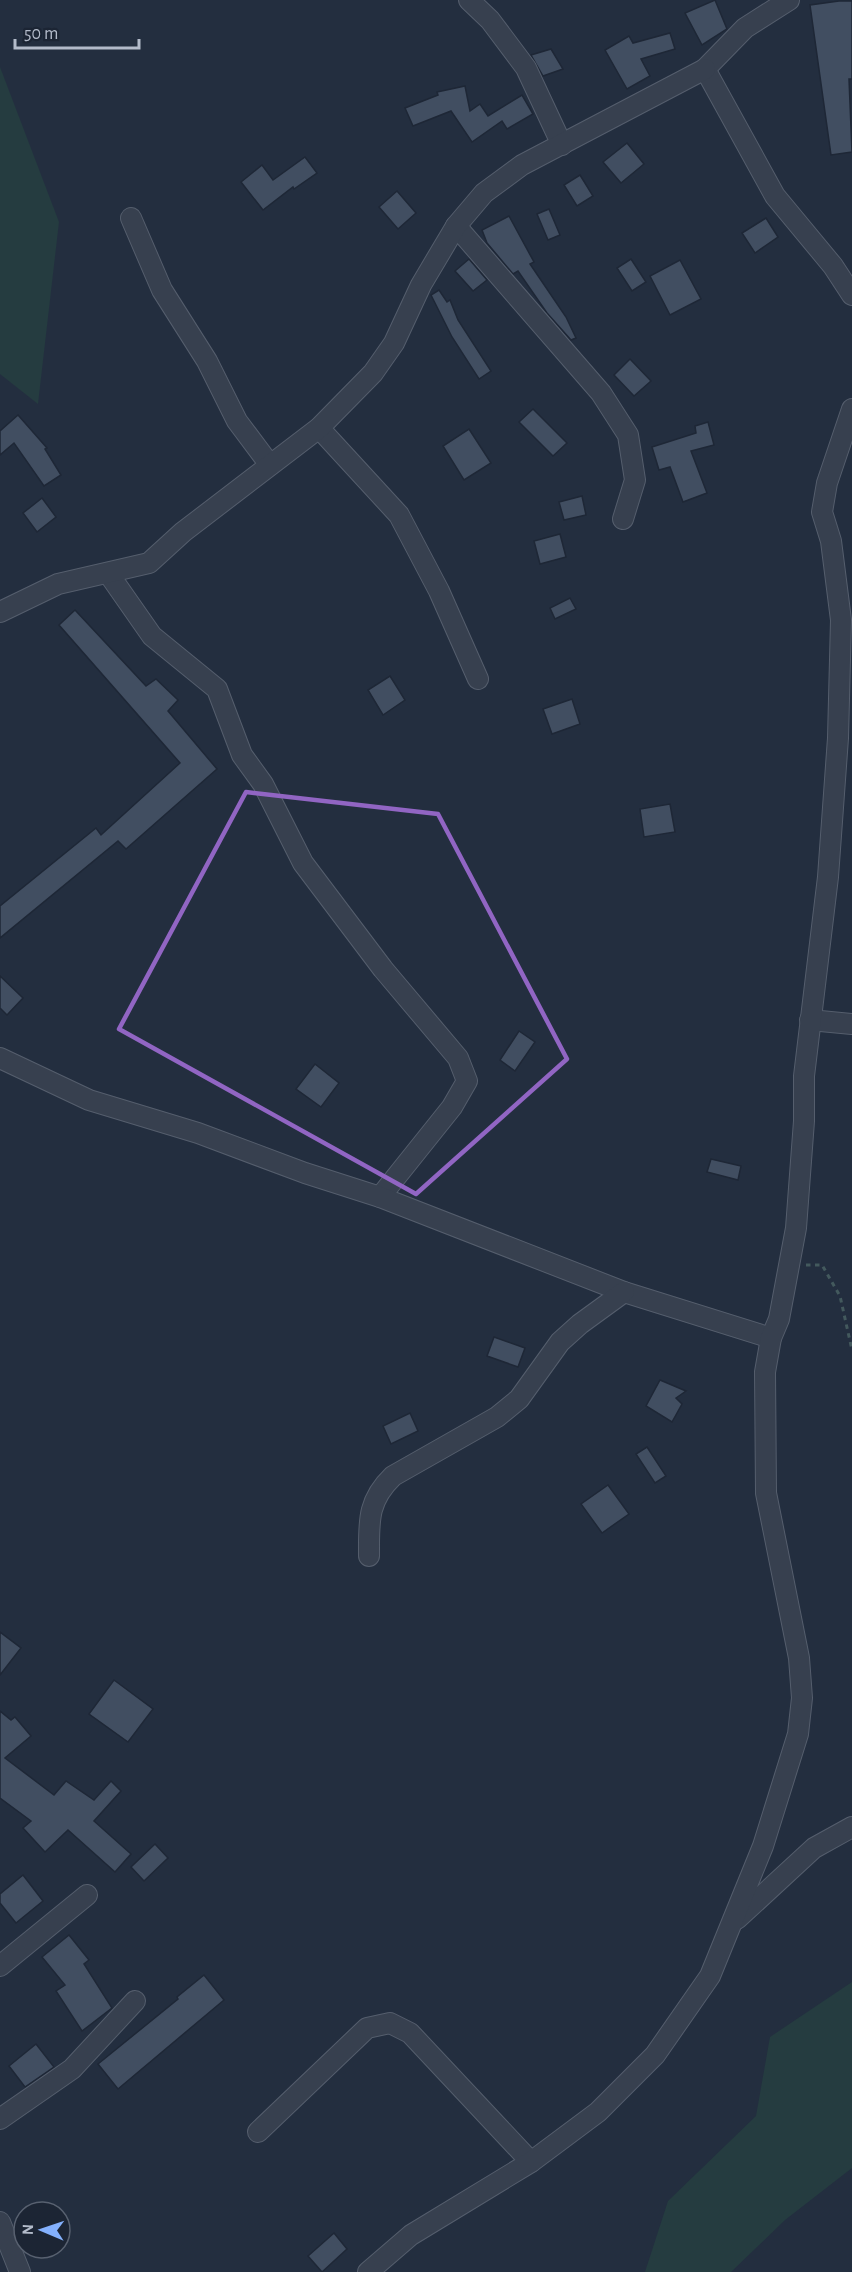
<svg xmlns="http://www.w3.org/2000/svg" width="852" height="2272" viewBox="0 0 852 2272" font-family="'Alegreya Sans',sans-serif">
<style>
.green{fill:#253c40}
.building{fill:#414e61;stroke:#1e2736;stroke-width:1.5}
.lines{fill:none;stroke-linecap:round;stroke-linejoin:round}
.minor-casing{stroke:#555e6d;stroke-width:22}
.path{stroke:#43595d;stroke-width:3;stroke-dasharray:4.5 4.5;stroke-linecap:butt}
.minor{stroke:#37404f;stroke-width:20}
.marked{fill:none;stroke:#9165c3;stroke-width:4.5;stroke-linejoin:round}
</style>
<rect width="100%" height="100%" fill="#232e3f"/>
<!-- green -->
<g class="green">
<polygon points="0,67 59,222 38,404 0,374"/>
<polygon points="852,1982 852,2168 785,2220 731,2272 645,2272 668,2201 756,2116 770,2037"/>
</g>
<!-- building -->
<g class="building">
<polygon points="715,0 727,29 702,45 685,13"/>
<polygon points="839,1 852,1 852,79 849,79 852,152 831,155 810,5"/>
<polygon points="670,33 675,49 641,59 650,76 627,89 605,50 629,36 633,43"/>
<polygon points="551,49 563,69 543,76 531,55"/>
<polygon points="465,86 470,111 480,104 488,116 522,95 533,114 507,129 502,121 472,142 451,111 413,126 405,108 438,95 437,92"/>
<polygon points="627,143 644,164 621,183 603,162"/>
<polygon points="305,157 317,173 294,189 293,187 263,210 241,182 262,165 273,180"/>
<polygon points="580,175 593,196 577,206 564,185"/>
<polygon points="397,191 416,213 398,229 379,207"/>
<polygon points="549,209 560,235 548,240 537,214"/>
<polygon points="509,216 534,262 530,264 566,317 576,338 571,340 547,313 518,271 513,274 487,243 482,230"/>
<polygon points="766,218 778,237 755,253 742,233"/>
<polygon points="469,259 487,280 473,291 455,271"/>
<polygon points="631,259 646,282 632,291 617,268"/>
<polygon points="680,260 701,299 670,315 650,276"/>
<polygon points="439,290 447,302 450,300 458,320 491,371 479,379 452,337 431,295"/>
<polygon points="630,359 651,381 634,396 614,375"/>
<polygon points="533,409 567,443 553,456 519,422"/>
<polygon points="18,415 47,448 45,449 61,475 44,486 14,443 0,455 0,431"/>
<polygon points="708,422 714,445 691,451 707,493 683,502 670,467 659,470 652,447 696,433 695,426"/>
<polygon points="469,429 491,463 464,480 443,446"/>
<polygon points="582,496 586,515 564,520 559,502"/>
<polygon points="42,498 56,517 37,532 23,513"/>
<polygon points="560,534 566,557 540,564 534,541"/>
<polygon points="570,598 576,609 555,619 550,608"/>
<polygon points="75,610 146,686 156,679 178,700 168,711 217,769 126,849 118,841 0,938 0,906 96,828 101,835 180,763 59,625"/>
<polygon points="390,676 405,700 383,715 368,690"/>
<polygon points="572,699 580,724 552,734 543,709"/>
<polygon points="670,804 675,832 644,837 640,809"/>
<polygon points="0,976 23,998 7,1015 0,1008"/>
<polygon points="519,1031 535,1042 515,1071 500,1060"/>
<polygon points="315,1064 339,1083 321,1107 296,1089"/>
<polygon points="711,1159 741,1166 738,1180 707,1172"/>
<polygon points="494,1337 525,1348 518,1367 487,1356"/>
<polygon points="660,1380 686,1391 676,1398 682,1404 672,1422 646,1406"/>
<polygon points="410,1413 418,1431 391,1444 383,1426"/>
<polygon points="647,1447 666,1476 655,1483 636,1454"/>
<polygon points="608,1485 629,1514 602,1533 581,1504"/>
<polygon points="0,1632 21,1648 0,1675"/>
<polygon points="114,1680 153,1709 128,1742 89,1714"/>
<polygon points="0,1711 11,1720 15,1717 31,1736 5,1758 54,1795 66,1781 94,1800 111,1781 121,1791 94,1821 131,1854 115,1872 68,1830 45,1852 23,1828 31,1821 0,1798"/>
<polygon points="155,1844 168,1858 144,1881 131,1867"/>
<polygon points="23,1875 43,1901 16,1923 0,1903 0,1894"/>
<polygon points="69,1935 89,1960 84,1964 112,2008 82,2031 56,1991 65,1985 42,1957"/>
<polygon points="204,1975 224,2000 118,2089 98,2064 178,1999 177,1997"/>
<polygon points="36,2044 54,2067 25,2087 9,2066"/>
<polygon points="334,2233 347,2249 322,2272 308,2256"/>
</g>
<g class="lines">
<defs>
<g id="minor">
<polyline points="469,0 490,20 526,68 562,145"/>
<polyline points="789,0 745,28 705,69 775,196 833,266 852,295"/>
<polyline points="131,218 162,290 207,361 237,421 270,465"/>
<polyline points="456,226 601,393 628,435 635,480 623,519"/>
<polyline points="319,428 399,515 439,591 478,679"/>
<polyline points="108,573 152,636 217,689 242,755 263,784 303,863 383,969 458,1058 467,1081 452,1107 380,1197"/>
<polyline points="0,612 58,584 149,563 183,532 319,428 373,373 394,343 421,285 456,226 484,193 522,165 705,69"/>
<polyline points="810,1020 852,1024"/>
<polyline points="0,1058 89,1100 198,1133 305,1173 380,1197 624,1292 771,1338"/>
<path d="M369,1556C369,1522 367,1501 393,1476L497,1417L519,1399L560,1342L580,1324L624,1292"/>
<polyline points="737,1919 814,1848 852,1827"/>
<polyline points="0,1966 87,1895"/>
<polyline points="0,2119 72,2069 135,2001"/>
<polyline points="258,2132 367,2028 390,2023 410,2033 531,2162"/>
<polyline points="0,2222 20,2272"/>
<polyline points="368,2272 411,2235 531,2162 598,2112 655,2055 710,1976 763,1846 798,1734 802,1698 799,1658 766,1493 765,1372 771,1338 779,1319 796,1228 804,1121 804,1076 828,877 838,738 841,620 831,541 822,512 827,483 852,409"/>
</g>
</defs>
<!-- minor casing -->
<use href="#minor" class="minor-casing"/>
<!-- path -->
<polyline class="path" points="806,1265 822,1265 840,1296 852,1350"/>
<!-- minor -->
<use href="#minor" class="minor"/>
</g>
<!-- marked area -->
<path class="marked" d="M246,792L438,814L567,1059L416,1194L119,1029Z"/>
<!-- north arrow -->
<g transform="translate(42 2230) rotate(272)"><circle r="28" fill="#1c2534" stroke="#586170" stroke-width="1.5"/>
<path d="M0-4.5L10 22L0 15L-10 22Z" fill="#84b1fd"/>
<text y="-9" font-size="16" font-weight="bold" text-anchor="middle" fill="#b3bbca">N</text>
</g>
<!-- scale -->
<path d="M15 39v9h124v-9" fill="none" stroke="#b3bbca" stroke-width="3"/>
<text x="24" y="39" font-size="18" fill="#b3bbca" stroke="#1c2534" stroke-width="4.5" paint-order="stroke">50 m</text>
</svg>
